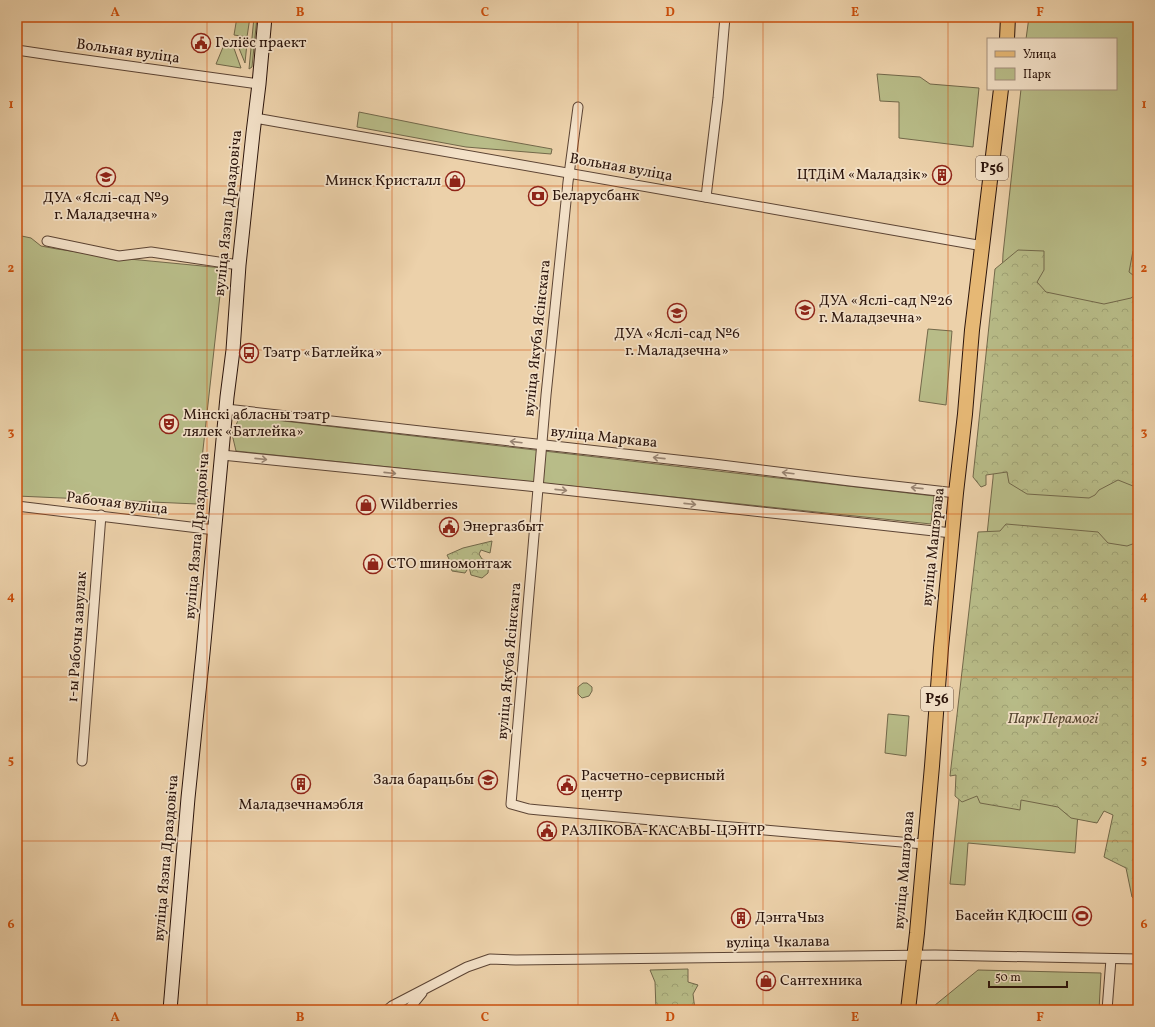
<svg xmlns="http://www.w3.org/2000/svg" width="1155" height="1027" viewBox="0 0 1155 1027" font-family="Vollkorn,serif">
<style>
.green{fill:#b8bc88;stroke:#72684a}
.forest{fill:url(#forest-crowns);stroke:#72684a}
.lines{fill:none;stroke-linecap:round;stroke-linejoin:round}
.street-casing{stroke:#5c4434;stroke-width:11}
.secondary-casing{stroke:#2c150c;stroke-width:15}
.primary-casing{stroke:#2c150c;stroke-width:16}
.street{stroke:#f3e1c8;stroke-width:9}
.secondary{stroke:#f3e1c8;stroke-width:13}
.primary{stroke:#e6b875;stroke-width:14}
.oneway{stroke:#998573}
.grid{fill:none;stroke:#cc4f0c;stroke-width:1;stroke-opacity:0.55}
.labels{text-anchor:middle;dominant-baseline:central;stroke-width:3.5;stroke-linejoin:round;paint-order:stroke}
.shield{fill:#f3e1c8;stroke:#685244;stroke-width:1}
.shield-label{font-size:14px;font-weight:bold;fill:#2c150c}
.poi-label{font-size:15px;fill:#2c150c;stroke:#f3e1c8;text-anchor:start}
.street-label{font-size:15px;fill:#2c150c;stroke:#f3e1c8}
.park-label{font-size:15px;font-style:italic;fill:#564731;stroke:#f3e1c8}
.neatline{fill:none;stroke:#cc4f0c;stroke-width:1.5}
.grid-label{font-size:13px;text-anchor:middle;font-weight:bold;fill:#cc4f0c}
</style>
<defs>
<pattern id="forest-crowns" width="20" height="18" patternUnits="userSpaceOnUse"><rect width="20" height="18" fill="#b8bc88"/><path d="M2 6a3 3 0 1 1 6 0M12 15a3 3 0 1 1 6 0" fill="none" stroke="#9ea174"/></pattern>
</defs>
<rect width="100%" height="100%" fill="#ecd1aa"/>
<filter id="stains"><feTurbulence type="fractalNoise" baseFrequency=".005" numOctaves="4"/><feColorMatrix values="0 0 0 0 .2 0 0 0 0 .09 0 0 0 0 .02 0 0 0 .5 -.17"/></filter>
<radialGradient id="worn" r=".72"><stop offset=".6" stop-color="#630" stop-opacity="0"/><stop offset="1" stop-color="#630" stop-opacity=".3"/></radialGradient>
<!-- green -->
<g class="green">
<polygon points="237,17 250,17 247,37 234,35"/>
<polygon points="254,17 257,17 252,67 249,69"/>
<polygon points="1029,17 1138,17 1138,803 1079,800 1075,853 968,843 965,885 950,884 993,478 1003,254 1021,89 1116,89 1116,39 1026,39"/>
<polygon points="226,40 231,40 241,68 216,64"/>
<polygon points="236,41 247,43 245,63"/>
<polygon points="877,74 920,77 930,84 979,88 973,147 899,138 899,102 880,101"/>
<polygon points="359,112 468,134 552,149 551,154 466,147 357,127"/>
<polygon points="17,235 31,238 41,246 57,249 119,258 223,268 197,504 17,496"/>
<polygon points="928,329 952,331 946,405 919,401"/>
<polygon points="240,416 934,496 931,524 236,451 232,434"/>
<polygon points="583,683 587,683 592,687 592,691 589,696 582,698 578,694 578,687"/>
<polygon points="888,714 909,716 906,756 885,753"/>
<polygon points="978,970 1101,973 1099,1010 929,1010"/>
</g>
<!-- forest -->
<g class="forest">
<polygon points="1018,250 1044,251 1044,270 1037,282 1046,292 1104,304 1131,298 1138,293 1138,488 1118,480 1099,490 1095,495 1089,498 1027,494 1009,483 1007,472 986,475 986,485 981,487 973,477 995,269"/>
<polygon points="1133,251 1138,251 1138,279 1129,272"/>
<polygon points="1006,524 1098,532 1108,543 1127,546 1138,542 1138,902 1132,897 1126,868 1104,857 1113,815 1104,811 1097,823 1071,818 1058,807 1021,800 1020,810 980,803 977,796 962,802 955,796 956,775 950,776 978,532 1000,531"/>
<polygon points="492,541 490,553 481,550 479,554 482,559 489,561 488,573 482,578 471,575 469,567 465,573 452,571 449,559 447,555 463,548"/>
<polygon points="688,969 688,982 698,985 693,994 695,1010 656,1010 655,982 650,970"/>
</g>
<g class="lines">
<defs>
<g id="street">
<polyline points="17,50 64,57 259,84"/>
<polyline points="578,107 568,182 546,395 511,804 529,809 539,810 924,844"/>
<polyline points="255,118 983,246"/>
<polyline points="706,197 718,98 725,17"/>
<polyline points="47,241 119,256 151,252 239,265"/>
<polyline points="226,409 713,464 850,481 956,493"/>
<polyline points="222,455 528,486 952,533"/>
<polyline points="17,506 215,530"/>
<polyline points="82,761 101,515"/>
<polyline points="387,1010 392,1006 467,967 490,959 516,960 935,955 1138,959"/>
<polyline points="408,1010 422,993"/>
<polyline points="1107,1010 1111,959"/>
</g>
<polyline id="secondary" points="170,1010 188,798 203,653 227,397 233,350 239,265 253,133 259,84 265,17"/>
<g id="primary">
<polyline points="1007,39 1008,17"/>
<polyline points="908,1010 917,933 932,766 941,648 956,493 965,414 972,330 1001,89"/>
</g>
</defs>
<!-- street casing -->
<use href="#street" class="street-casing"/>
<!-- secondary casing -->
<use href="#secondary" class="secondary-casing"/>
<!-- primary casing -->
<use href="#primary" class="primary-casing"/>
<!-- street -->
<use href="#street" class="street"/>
<!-- secondary -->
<use href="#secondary" class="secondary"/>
<!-- primary -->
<use href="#primary" class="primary"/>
</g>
<!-- one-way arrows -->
<defs><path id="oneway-shaft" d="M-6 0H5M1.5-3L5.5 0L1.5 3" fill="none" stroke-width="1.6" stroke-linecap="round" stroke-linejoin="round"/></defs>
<g class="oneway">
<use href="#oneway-shaft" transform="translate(516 442) rotate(-173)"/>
<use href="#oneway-shaft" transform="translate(659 458) rotate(-174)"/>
<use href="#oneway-shaft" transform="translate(261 459) rotate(6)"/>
<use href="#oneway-shaft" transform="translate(390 473) rotate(6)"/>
<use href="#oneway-shaft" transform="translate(788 473) rotate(-173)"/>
<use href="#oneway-shaft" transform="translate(917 488) rotate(-174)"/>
<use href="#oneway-shaft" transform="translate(561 490) rotate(6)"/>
<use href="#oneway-shaft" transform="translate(690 504) rotate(6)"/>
</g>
<!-- grid -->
<path class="grid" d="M207,17V1010M392,17V1010M578,17V1010M763,17V1010M948,17V1010M17,186H1138M17,350H1138M17,514H1138M17,677H1138M17,841H1138"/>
<!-- icons -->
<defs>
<symbol id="civic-ring" viewBox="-11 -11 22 22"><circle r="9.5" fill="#f3e1c8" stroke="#8f2418" stroke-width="1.5"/><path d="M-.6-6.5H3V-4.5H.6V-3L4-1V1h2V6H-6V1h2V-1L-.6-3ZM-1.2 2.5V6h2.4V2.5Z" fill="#8f2418"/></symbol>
<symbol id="building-ring" viewBox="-11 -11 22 22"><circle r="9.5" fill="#f3e1c8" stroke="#8f2418" stroke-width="1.5"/><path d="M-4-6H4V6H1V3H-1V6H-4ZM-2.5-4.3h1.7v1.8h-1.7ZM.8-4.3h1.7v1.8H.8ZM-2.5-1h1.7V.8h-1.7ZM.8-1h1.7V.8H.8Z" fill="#8f2418"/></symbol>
<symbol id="school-ring" viewBox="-11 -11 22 22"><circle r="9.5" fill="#f3e1c8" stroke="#8f2418" stroke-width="1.5"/><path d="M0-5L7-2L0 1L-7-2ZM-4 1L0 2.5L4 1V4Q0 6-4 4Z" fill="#8f2418"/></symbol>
<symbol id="shop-ring" viewBox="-11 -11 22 22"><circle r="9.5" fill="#f3e1c8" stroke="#8f2418" stroke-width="1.5"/><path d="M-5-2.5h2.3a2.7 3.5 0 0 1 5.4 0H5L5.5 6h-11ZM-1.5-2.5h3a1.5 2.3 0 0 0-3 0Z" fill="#8f2418"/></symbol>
<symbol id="bank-ring" viewBox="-11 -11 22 22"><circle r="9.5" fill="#f3e1c8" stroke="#8f2418" stroke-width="1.5"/><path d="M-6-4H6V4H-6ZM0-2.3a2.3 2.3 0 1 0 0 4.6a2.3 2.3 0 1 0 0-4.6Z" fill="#8f2418"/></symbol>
<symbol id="bus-ring" viewBox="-11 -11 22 22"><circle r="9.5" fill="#f3e1c8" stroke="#8f2418" stroke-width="1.5"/><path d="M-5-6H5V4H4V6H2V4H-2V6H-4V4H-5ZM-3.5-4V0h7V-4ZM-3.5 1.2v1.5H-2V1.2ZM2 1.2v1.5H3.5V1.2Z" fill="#8f2418"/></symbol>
<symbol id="theatre-ring" viewBox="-11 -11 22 22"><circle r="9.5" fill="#f3e1c8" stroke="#8f2418" stroke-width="1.5"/><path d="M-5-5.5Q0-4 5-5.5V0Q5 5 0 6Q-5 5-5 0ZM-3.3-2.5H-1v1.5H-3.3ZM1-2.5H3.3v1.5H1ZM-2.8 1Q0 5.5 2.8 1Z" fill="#8f2418"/></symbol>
<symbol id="stadium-ring" viewBox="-11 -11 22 22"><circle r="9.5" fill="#f3e1c8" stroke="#8f2418" stroke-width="1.5"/><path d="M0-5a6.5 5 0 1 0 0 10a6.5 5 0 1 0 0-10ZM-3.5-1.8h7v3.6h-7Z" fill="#8f2418"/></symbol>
</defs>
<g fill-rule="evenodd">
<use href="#civic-ring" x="190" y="32" width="22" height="22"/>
<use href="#building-ring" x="931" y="164" width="22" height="22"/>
<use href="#school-ring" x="95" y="166" width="22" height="22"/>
<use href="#shop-ring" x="444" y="170" width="22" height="22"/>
<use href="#bank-ring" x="527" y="185" width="22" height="22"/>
<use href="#school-ring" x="794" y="299" width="22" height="22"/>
<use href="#school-ring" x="666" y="302" width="22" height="22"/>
<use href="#bus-ring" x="238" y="342" width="22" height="22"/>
<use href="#theatre-ring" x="158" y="413" width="22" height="22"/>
<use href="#shop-ring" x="355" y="494" width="22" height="22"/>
<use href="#civic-ring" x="438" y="516" width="22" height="22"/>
<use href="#shop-ring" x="362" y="553" width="22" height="22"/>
<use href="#school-ring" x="477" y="769" width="22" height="22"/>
<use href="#building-ring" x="290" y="773" width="22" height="22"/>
<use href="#civic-ring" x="556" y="774" width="22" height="22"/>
<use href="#civic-ring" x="536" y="820" width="22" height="22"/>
<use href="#stadium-ring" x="1071" y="905" width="22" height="22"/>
<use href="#building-ring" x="730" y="907" width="22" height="22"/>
<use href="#shop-ring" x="755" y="970" width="22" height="22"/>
</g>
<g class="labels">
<!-- shield labels -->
<g class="shield">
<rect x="976" y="156" width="32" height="24" rx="3"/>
<rect x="921" y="687" width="32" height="24" rx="3"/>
</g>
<g class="shield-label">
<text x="992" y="168">Р56</text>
<text x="937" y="699">Р56</text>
</g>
<!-- poi labels -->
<g class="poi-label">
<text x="215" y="43">Геліёс праект</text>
<text x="928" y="175" text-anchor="end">ЦТДіМ «Маладзік»</text>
<text x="441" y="181" text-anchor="end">Минск Кристалл</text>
<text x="552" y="196">Беларусбанк</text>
<text x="106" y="198" text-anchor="middle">ДУА «Яслі-сад №9<tspan x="106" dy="17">г. Маладзечна»</tspan></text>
<text x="819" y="301">ДУА «Яслі-сад №26<tspan x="819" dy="17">г. Маладзечна»</tspan></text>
<text x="677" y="334" text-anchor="middle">ДУА «Яслі-сад №6<tspan x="677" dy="17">г. Маладзечна»</tspan></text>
<text x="263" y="353">Тэатр «Батлейка»</text>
<text x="183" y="415">Мінскі абласны тэатр<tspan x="183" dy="17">лялек «Батлейка»</tspan></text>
<text x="380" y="505">Wildberries</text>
<text x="463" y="527">Энергазбыт</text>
<text x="387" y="564">СТО шиномонтаж</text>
<text x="581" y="776">Расчетно-сервисный<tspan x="581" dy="17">центр</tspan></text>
<text x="474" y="780" text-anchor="end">Зала барацьбы</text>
<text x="301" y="805" text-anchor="middle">Маладзечнамэбля</text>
<text x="561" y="831">РАЗЛІКОВА-КАСАВЫ-ЦЭНТР</text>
<text x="1068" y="916" text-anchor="end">Басейн КДЮСШ</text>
<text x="755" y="918">ДэнтаЧыз</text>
<text x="780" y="981">Сантехника</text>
</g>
<!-- street labels -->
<g class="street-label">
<text transform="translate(128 52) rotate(8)">Вольная вуліца</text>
<text transform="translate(621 168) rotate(10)">Вольная вуліца</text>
<text transform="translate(229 213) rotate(-84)">вуліца Язэпа Драздовіча</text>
<text transform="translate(538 338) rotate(-84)">вуліца Якуба Ясінскага</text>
<text transform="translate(604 438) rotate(6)">вуліца Маркава</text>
<text transform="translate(117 504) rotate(7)">Рабочая вуліца</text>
<text transform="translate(198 536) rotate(-85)">вуліца Язэпа Драздовіча</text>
<text transform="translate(934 547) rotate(-84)">вуліца Машэрава</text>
<text transform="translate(78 637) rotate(-86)">1-ы Рабочы завулак</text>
<text transform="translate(510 661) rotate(-85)">вуліца Якуба Ясінскага</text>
<text transform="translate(167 858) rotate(-85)">вуліца Язэпа Драздовіча</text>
<text transform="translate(905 870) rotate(-85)">вуліца Машэрава</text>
<text transform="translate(778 943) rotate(-1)">вуліца Чкалава</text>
</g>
<!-- park labels -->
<g class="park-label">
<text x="1053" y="719">Парк Перамогі</text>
</g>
</g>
<!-- margin -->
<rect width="1155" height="1027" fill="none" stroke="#ecd1aa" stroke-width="44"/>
<!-- legend -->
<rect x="987" y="38" width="130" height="52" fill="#f3e1c8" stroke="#a38f7d"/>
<rect x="995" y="51" width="20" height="6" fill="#e6b875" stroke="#a38f7d"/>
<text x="1023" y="58" font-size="12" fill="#2c150c">Улица</text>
<rect x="995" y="68" width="20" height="12" fill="#b8bc88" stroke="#a38f7d"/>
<text x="1023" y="78" font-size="12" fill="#2c150c">Парк</text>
<!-- scale -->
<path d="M989 981v6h78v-6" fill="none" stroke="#2c150c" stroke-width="2"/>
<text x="995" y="981" font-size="12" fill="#2c150c" stroke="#f3e1c8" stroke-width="3" paint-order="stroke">50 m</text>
<rect x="22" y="22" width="1111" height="983" class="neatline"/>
<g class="grid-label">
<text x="115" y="16">A</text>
<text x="300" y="16">B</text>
<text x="485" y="16">C</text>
<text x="670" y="16">D</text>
<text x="855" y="16">E</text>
<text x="1040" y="16">F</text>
<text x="11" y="108">1</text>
<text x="1144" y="108">1</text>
<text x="11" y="272">2</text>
<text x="1144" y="272">2</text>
<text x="11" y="436">3</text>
<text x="1144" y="436">3</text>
<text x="11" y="600">4</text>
<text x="1144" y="600">4</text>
<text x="11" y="764">5</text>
<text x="1144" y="764">5</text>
<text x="11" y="928">6</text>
<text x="1144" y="928">6</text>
<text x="115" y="1021">A</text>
<text x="300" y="1021">B</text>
<text x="485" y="1021">C</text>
<text x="670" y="1021">D</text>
<text x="855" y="1021">E</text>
<text x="1040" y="1021">F</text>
</g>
<rect width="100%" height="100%" filter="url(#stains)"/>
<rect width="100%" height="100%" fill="url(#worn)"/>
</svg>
